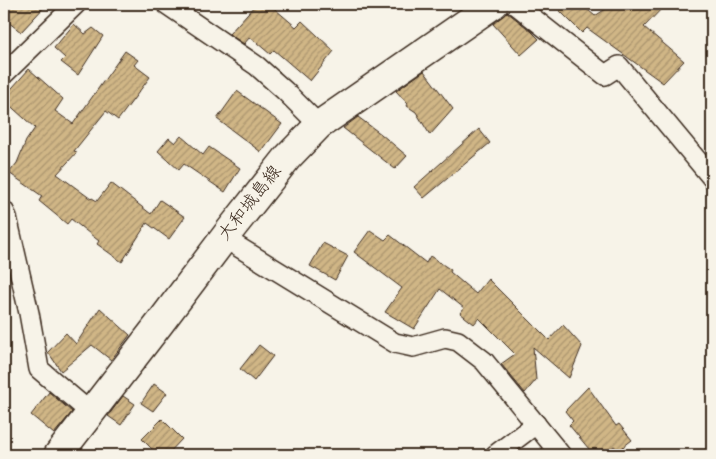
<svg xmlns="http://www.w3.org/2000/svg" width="716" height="459" viewBox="0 0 716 459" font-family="Dekko,'Klee One',sans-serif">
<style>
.building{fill:url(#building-hatch);stroke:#3b2a1e}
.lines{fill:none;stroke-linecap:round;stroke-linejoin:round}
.minor-casing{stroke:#3b2a1e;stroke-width:22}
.primary-casing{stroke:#3b2a1e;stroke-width:31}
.minor{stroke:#f7f3e8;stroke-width:19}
.primary{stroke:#f7f3e8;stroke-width:28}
.labels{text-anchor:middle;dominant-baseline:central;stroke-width:4;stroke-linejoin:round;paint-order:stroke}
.street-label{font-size:18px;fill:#3b2a1e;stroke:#f7f3e8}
</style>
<defs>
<pattern id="building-hatch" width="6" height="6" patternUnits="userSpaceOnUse" patternTransform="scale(1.25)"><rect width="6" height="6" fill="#d0b686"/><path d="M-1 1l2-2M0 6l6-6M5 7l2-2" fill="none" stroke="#aa946d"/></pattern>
</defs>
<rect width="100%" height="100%" fill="#f7f3e8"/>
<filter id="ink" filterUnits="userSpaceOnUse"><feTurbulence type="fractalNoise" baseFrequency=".02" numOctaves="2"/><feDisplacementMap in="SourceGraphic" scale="10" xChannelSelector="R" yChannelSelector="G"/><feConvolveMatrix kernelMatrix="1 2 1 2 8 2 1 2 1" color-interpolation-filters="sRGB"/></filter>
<g filter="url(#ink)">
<!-- building -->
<g class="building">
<polygon points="4,4 47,4 21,32 4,19"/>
<polygon points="256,4 269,4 296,27 302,21 334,51 310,81 274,50 270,54 250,37 244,44 229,34"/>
<polygon points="553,4 581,4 595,16 613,4 666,4 644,27 684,61 663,83 587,28 582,33"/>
<polygon points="507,12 531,31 539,39 521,55 493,24"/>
<polygon points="74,24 85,34 93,28 103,36 78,75 61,62 65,58 54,48"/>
<polygon points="125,51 138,60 134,65 150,77 118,120 106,111 74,151 77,152 57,174 91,199 92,198 97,201 111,183 151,214 160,200 185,217 169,239 147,223 122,262 97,244 99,241 71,219 67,224 39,201 42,196 9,173 17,163 26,141 35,128 4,100 4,97 29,69 63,99 55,111 73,124"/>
<polygon points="424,71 453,109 430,135 416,112 407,106 408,104 396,91"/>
<polygon points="237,91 282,124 261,152 217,119"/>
<polygon points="358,117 381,134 407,156 395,169 343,128"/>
<polygon points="479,129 490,143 424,198 414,187"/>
<polygon points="181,136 203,155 209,147 240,168 225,192 184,164 179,170 158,151 169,138 175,143"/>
<polygon points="370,230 385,240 390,235 426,263 430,256 451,270 450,272 476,294 488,279 549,340 563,325 582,346 569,378 533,347 536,380 525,393 501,364 515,354 479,318 474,324 460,313 464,308 440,289 414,329 385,312 402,288 354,252"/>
<polygon points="323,243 348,256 335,280 310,266"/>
<polygon points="100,308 130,335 111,360 92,345 61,371 48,352 66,333 76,344"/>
<polygon points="259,345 273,356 254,381 240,369"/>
<polygon points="154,384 167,393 153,411 141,403"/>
<polygon points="588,387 616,426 619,424 632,440 619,450 614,446 603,455 594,455 569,425 573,421 565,411"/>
<polygon points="49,392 72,412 54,434 31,415"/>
<polygon points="123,396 135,404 121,425 108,416"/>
<polygon points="162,419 182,439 167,455 158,455 142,439"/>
</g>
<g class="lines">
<defs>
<g id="minor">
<polyline points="166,4 257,66 285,91 319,125"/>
<polyline points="515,4 605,75 619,66 712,178"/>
<polyline points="4,74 76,4"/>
<polyline points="4,211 7,217 29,313 39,369 91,413"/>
<polyline points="224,238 395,343 413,347 445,338 458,341 484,361 561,455"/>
<polyline points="495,455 536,424"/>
</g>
<polyline id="primary" points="58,455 160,323 231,229 288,157 319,125 494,4"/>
</defs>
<!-- minor casing -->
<use href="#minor" class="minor-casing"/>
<!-- primary casing -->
<use href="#primary" class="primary-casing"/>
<!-- minor -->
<use href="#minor" class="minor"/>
<!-- primary -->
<use href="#primary" class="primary"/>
</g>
</g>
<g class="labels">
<!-- street labels -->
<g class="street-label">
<text transform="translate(251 204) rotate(-52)">大和城島線</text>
</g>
</g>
<!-- margin -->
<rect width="716" height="459" fill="none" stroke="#f7f3e8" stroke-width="20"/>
<rect x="10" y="10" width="696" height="439" fill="none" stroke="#3b2a1e" stroke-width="2" filter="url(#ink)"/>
</svg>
